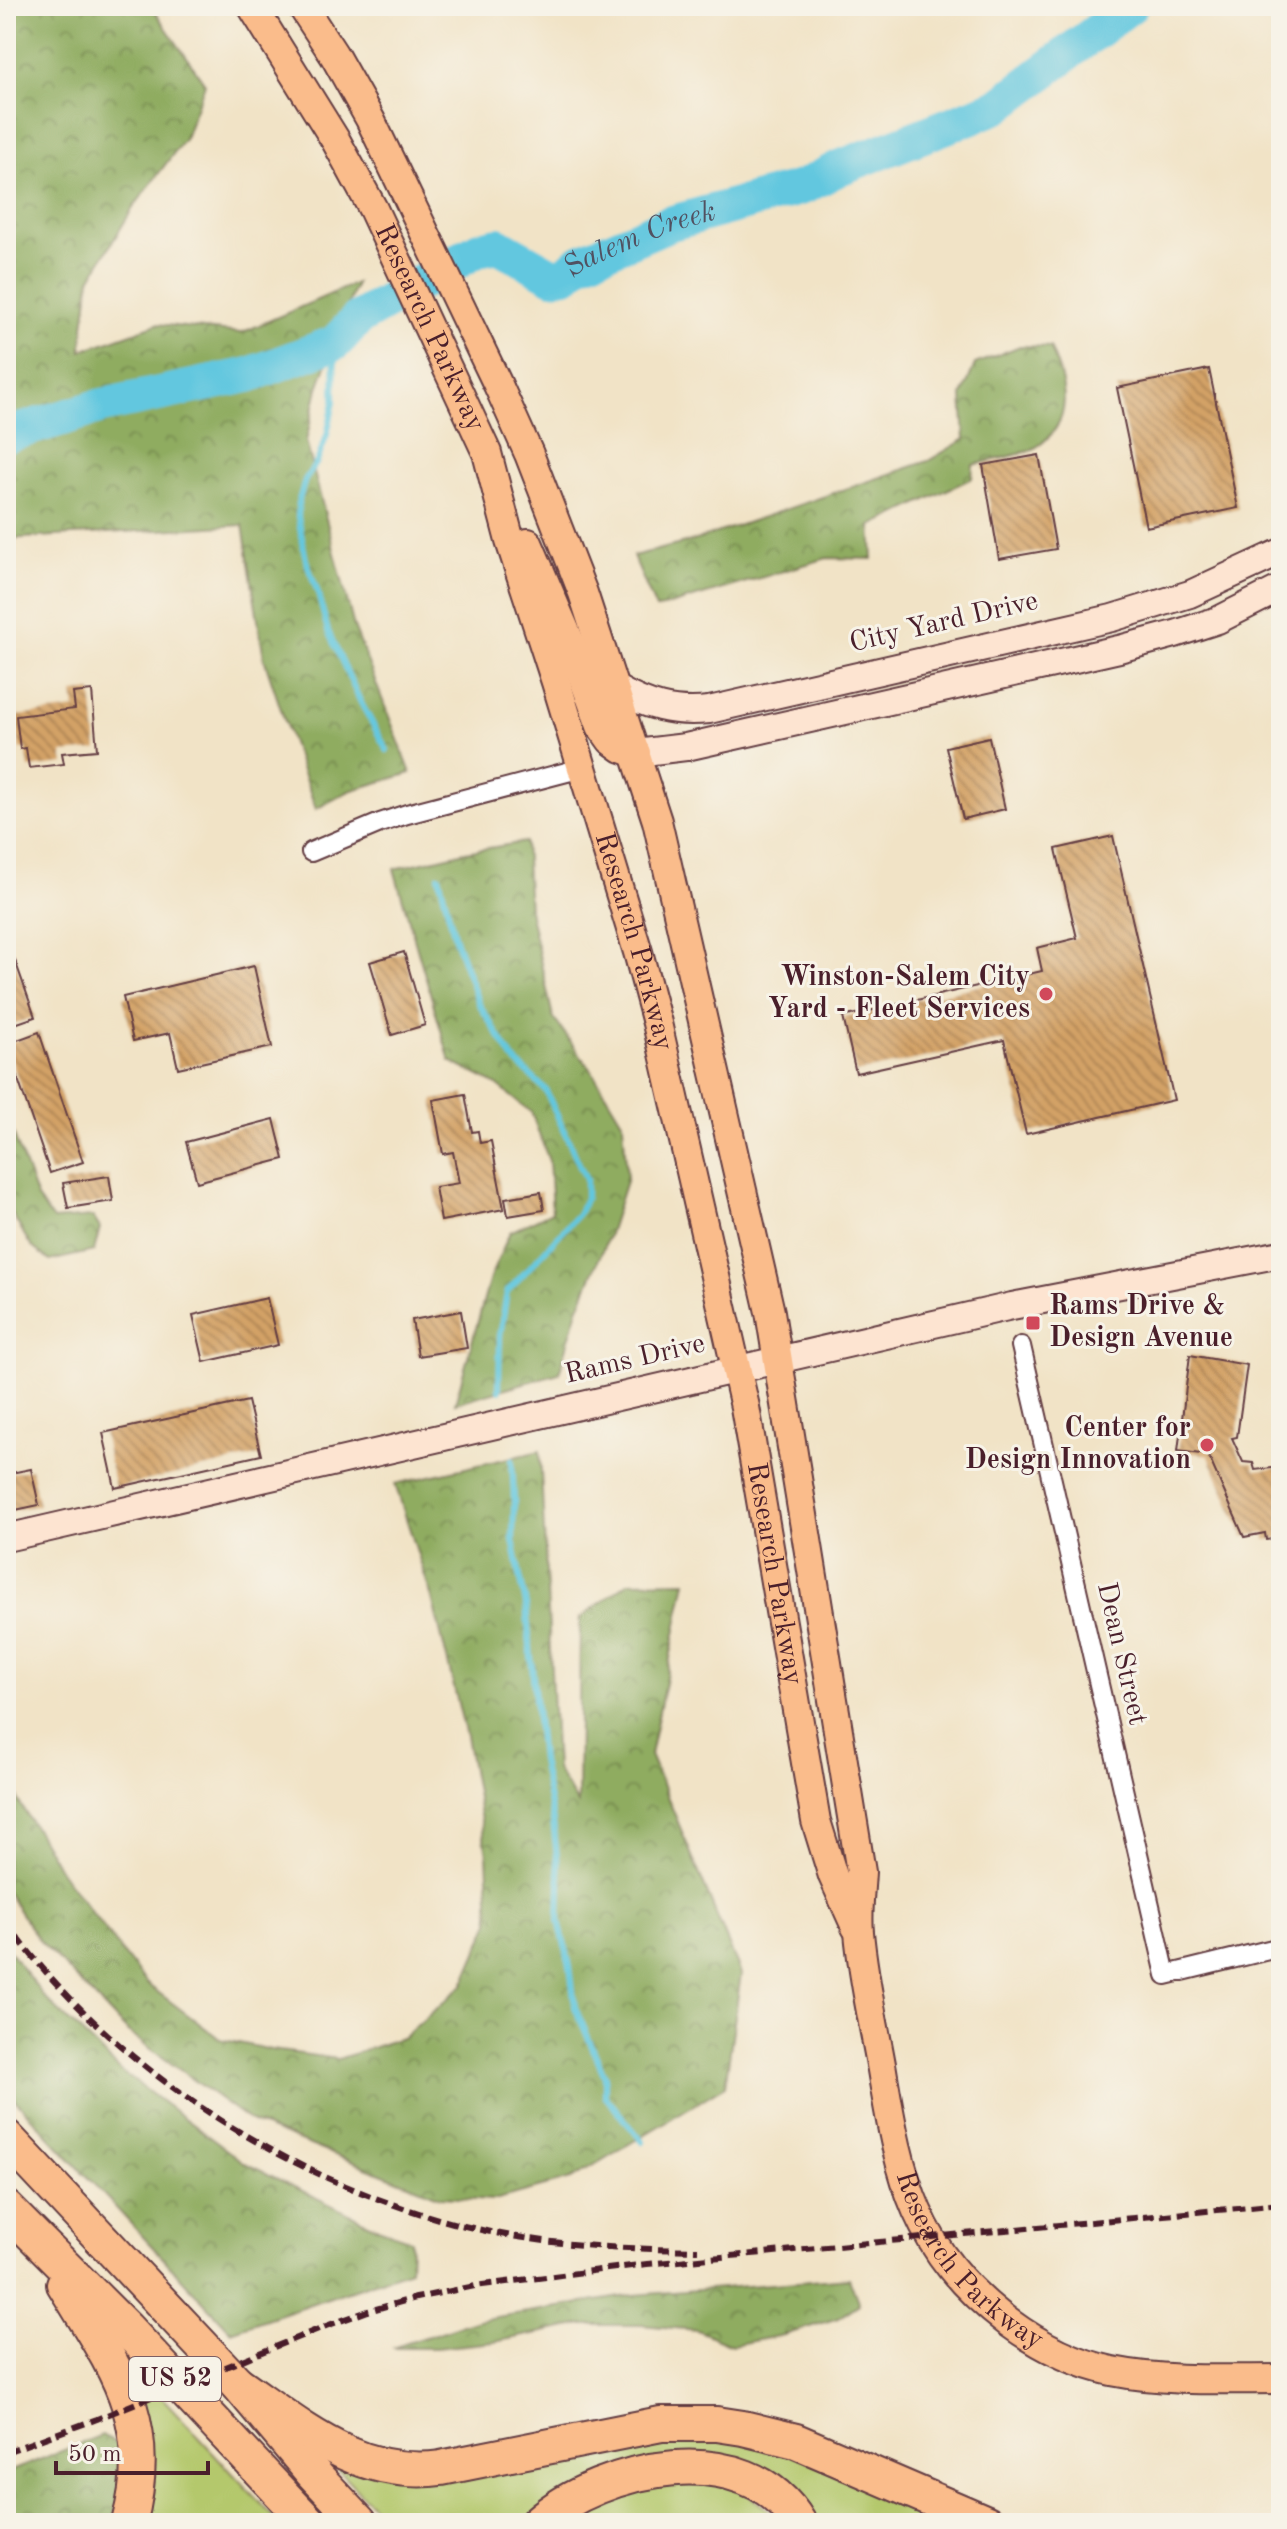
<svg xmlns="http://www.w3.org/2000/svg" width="1287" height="2529" viewBox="0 0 1287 2529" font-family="'Old Standard TT',serif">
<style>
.grass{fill:#b4c86c;stroke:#7f744c;stroke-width:2}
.forest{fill:url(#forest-crowns);stroke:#6c6646;stroke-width:2}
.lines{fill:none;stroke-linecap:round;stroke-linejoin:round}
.stream{stroke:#62c7df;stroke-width:6}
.river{stroke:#62c7df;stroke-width:36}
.building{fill:url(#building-back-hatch)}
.street-casing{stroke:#633c42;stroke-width:22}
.secondary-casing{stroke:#633c42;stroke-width:30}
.primary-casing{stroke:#633c42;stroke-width:32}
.highway-casing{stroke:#633c42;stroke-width:38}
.street{stroke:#fff;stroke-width:18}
.secondary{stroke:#fde4d1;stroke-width:26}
.primary{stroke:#fabc8b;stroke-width:28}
.highway{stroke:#fabc8b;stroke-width:34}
.rail{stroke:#4a1f2b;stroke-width:6;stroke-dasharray:12 6;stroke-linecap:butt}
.poi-dot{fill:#d1495b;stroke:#f7f3e8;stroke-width:3}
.labels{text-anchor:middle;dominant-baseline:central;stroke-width:6;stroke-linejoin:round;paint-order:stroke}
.shield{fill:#f7f3e8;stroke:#7e5f64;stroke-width:2}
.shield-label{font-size:26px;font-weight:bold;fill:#4a1f2b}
.street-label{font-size:28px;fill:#4a1f2b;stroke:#f7f3e8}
.poi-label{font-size:28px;font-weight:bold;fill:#4a1f2b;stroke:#f7f3e8;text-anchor:end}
.water-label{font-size:30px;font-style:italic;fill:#515161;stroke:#f7f3e8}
</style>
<defs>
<pattern id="forest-crowns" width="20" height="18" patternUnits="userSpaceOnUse" patternTransform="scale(2)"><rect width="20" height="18" fill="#8fac60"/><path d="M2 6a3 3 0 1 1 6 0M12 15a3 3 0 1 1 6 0" fill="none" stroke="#778b4f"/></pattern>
<pattern id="building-back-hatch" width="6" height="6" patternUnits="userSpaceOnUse" patternTransform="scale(2)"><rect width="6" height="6" fill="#d3a266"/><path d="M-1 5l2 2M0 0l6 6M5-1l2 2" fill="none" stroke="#ad8354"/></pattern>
</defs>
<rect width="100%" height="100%" fill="#f7f3e8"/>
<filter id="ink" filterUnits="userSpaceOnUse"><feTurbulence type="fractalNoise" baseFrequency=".0125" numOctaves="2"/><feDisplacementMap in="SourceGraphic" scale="16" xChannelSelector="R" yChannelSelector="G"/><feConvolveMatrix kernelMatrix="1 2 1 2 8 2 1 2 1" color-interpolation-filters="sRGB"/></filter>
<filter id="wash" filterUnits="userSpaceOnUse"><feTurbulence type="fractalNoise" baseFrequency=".006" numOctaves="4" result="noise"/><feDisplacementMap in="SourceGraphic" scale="32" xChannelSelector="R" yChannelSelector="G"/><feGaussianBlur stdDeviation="1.8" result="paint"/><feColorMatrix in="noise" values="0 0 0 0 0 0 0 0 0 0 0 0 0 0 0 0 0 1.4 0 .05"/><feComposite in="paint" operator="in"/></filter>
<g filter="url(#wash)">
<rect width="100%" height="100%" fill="#f1e3c6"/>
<!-- grass -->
<g class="grass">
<polygon points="126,2359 279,2523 140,2523"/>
<path d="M678,2433L777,2447L959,2523H814C796,2484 766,2476 730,2459L522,2523H389L325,2456L349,2465Z"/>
<polygon points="663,2482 734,2484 785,2523 553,2523 582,2505"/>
</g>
<!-- forest -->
<g class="forest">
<polygon points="6,6 151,6 205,84 185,138 133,208 90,279 81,351 157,324 241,333 356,283 318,388 306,441 354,627 411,773 349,791 316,809 292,743 264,658 243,525 6,539"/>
<path d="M1020,346L1050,347C1066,384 1076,422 1035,448C1020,456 990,460 973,465L972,478L871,526L873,559L827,558L656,609L633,556L693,541L928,461L965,439L962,396L975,364Z"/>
<polygon points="525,842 529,910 553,1017 593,1073 623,1123 627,1178 608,1237 578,1309 559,1373 455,1403 490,1278 510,1232 552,1212 549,1161 531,1112 497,1085 450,1061 394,869 465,852"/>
<polygon points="6,1114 37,1198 53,1220 93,1217 100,1228 94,1251 50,1261 31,1246 6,1204"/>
<polygon points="540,1451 556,1769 578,1804 580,1618 629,1582 686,1581 650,1755 741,1974 725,2086 571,2179 494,2200 441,2197 252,2122 129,2033 38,1939 6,1891 6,1770 19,1802 65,1878 147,1984 220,2039 272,2050 338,2059 404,2037 463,1985 490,1922 487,1854 466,1736 432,1598 395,1484"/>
<polygon points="6,1946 44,1997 122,2072 243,2162 378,2228 411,2240 410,2270 231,2331 6,2090"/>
<polygon points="849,2278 859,2304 838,2318 784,2335 732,2345 697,2330 641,2325 578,2325 494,2342 436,2348 392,2348 478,2320 634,2295"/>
<polygon points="102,2435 125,2449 122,2487 113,2523 6,2523 6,2473"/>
</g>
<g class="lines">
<!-- stream -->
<g class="stream">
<polyline points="335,343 334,402 327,435 317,462 305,480 299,500 298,517 306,560 318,593 328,631 361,703 387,750"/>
<polyline points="439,876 456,942 479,1004 513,1059 545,1089 586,1179 586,1198 578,1214 507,1292 500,1336 499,1390"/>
<polyline points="512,1460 514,1501 513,1540 526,1605 541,1760 553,1821 560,1884 559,1921 570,1966 575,2007 605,2077 605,2096 643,2142"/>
</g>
<!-- river -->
<path class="river" id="s1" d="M6,435L102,406L249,375L335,343L359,318L479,249L498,245L553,276L566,274L578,263L668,224L803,187L839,168L998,106L1130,6"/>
</g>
<g id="blocks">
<!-- building -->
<g class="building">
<polygon points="1209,369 1238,508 1146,527 1117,388"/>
<polygon points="1039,455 1056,549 999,559 983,465"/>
<polygon points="92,691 97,750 62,753 64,764 29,768 26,748 20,749 16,716 75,709 73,693"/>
<polygon points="989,737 1005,809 963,819 946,747"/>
<polygon points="1113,836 1174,1100 1026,1134 1004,1040 856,1073 843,1017 1042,971 1037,948 1077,938 1056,849"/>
<polygon points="6,935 35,1017 6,1027"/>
<polygon points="404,952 425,1025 392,1035 370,962"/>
<polygon points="254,966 272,1047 178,1068 170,1033 133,1041 123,997"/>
<polygon points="39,1032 83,1162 50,1173 6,1044"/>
<polygon points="465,1094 472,1132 478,1131 480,1143 491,1141 504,1209 441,1221 435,1187 459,1183 453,1152 443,1154 433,1100"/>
<polygon points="274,1119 284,1159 197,1182 186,1142"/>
<polygon points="109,1176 113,1201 68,1208 63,1183"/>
<polygon points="541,1192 544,1210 508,1216 505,1198"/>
<polygon points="267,1298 278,1345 204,1362 193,1315"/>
<polygon points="461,1311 467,1348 418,1356 412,1320"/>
<polygon points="1190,1355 1247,1365 1237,1437 1232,1438 1243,1462 1253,1463 1255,1470 1281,1467 1281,1538 1266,1540 1265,1533 1244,1537 1208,1455 1178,1451"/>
<polygon points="248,1401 261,1455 115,1488 103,1433"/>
<polygon points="31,1469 39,1505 6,1512 6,1474"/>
</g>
</g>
</g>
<g filter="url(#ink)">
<use href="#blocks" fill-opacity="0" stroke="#633c42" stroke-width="2"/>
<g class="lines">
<defs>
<g id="street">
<polyline points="311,852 380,823 407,814 582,768"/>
<polyline points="1021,1346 1166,1975 1281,1947"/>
</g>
<g id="secondary">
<path d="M615,688C646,706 673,714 709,710L1112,618L1190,594L1281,552"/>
<polyline points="636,753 686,747 1119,649 1175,634 1218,620 1281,588"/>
<polyline points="6,1538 1012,1306 1281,1254"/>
</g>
<g id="primary">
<path id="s2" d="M252,6L336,141L373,209L487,453L510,541L556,682L638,952L657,1023L745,1407L816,1821L833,1876L856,1927"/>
<path id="s3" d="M302,6L334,55L370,119L498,385L529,454L583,593L657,821L770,1312L861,1872C860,1891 857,1913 859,1932C863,1978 874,2025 882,2070C900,2180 915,2251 1008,2322C1039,2345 1074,2363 1112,2371C1167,2382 1225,2379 1281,2379"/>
<polyline points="528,543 571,644 601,726 611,740 622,748 636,753"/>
</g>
<g id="highway">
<polyline points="6,2137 237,2383 312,2472 360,2523"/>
<polyline points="6,2208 126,2328 309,2523"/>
<path d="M64,2284C115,2368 157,2421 129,2523"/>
<path d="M237,2383C301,2427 358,2479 441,2468L661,2424H717L743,2428L796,2441L987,2523"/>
<path d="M537,2523C602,2466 747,2434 799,2523"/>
</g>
</defs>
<!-- street casing -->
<use href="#street" class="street-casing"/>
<!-- secondary casing -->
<use href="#secondary" class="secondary-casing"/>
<!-- primary casing -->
<use href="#primary" class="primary-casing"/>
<!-- highway casing -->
<use href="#highway" class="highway-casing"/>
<!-- street -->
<use href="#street" class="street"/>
<!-- secondary -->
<use href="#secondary" class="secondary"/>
<!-- primary -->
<use href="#primary" class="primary"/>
<!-- highway -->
<use href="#highway" class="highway"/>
<!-- rail -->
<g class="rail">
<path d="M6,1922C117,2075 302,2191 486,2231C556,2246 627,2249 698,2250"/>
<polyline points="6,2452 97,2419 326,2326 368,2311 416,2298 475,2286 647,2264 1281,2204"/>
</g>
</g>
</g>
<!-- markers -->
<g class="poi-dot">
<circle cx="1046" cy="994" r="8"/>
<rect x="1025" y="1315" width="16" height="16" rx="4"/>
<circle cx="1207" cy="1445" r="8"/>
</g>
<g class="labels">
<!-- shield labels -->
<rect class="shield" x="129" y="2357" width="92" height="44" rx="6"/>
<g class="shield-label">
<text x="175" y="2379">US 52</text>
</g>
<!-- street labels -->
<g class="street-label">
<text stroke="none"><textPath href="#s2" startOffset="368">Research Parkway</textPath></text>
<text transform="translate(944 623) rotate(-13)">City Yard Drive</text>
<text stroke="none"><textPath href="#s2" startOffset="1016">Research Parkway</textPath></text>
<text transform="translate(635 1360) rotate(-13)">Rams Drive</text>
<text stroke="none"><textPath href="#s2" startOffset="1664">Research Parkway</textPath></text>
<text transform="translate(1121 1654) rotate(77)">Dean Street</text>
<text stroke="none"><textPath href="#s3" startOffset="2380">Research Parkway</textPath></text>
</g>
<!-- poi labels -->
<g class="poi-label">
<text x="1030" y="978">Winston-Salem City<tspan x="1030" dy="32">Yard - Fleet Services</tspan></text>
<text x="1049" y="1307" text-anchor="start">Rams Drive &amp;<tspan x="1049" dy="32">Design Avenue</tspan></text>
<text x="1191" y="1429">Center for<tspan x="1191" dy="32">Design Innovation</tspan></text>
</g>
<!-- water labels -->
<g class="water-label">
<text stroke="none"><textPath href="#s1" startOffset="694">Salem Creek</textPath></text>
</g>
</g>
<!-- margin -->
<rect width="1287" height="2529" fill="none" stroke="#f7f3e8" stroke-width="32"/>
<!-- scale -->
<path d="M56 2461v12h152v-12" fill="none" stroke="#4a1f2b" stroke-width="4"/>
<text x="68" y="2461" font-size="24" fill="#4a1f2b" stroke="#f7f3e8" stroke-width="6" paint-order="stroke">50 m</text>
</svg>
